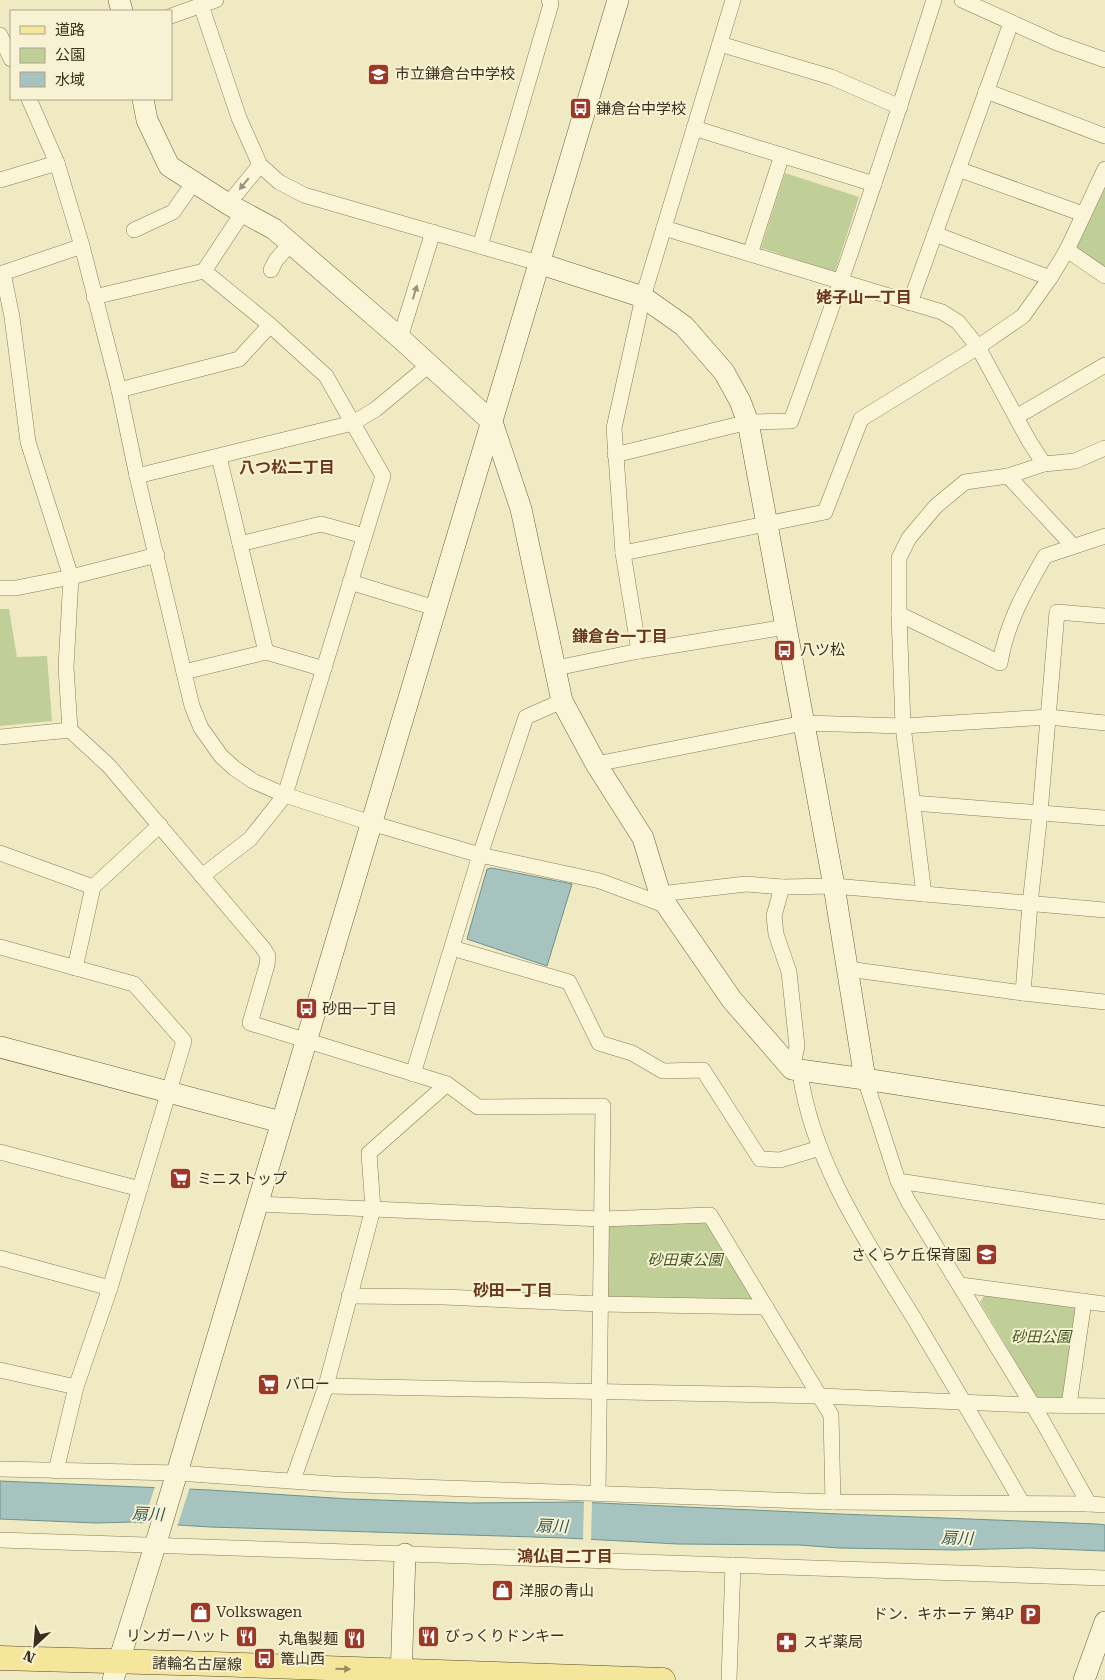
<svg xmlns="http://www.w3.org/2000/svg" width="1105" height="1680" viewBox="0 0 1105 1680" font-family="'Roboto Serif','Noto Sans JP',serif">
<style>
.green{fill:#c0cf97}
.water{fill:#a6c3bf;stroke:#6c928e}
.pier{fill:#f0eac3}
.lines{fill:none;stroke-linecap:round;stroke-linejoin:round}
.street-casing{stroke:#8b7c59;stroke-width:16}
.secondary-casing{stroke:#6d5c3c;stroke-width:22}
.primary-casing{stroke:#59482d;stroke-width:25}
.street{stroke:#faf5d7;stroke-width:15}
.secondary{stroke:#faf5d7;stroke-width:21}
.primary{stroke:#f4e69a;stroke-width:24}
.oneway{fill:#9a927a}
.oneway2{fill:#988b5c}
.labels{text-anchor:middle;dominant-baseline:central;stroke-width:4;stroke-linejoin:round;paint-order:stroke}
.poi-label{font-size:15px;fill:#3b301e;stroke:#f7f2d3;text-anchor:start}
.park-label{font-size:15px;font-style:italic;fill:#435823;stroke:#f7f2d3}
.street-label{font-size:15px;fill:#3b301e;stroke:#f7f2d3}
.neighbourhood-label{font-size:16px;font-weight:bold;fill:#69381b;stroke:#f7f2d3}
.water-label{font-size:16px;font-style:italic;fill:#2c575b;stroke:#f7f2d3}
</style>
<rect width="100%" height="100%" fill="#f0eac3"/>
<!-- green -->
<g class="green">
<polygon points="785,173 859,197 835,272 761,248"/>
<polygon points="1105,179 1105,268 1074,246"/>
<polygon points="0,609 9,609 17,657 47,656 52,721 0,726"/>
<polygon points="710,1215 766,1307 600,1304 602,1219"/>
<polygon points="986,1293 1076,1306 1062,1399 1042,1399 1036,1396 980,1302"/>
</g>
<!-- water -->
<g class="water">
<polygon points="492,868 572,884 547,966 467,939 487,869"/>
<polygon points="0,1481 210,1490 349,1499 468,1503 577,1502 840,1514 1097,1524 1105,1525 1105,1551 1029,1548 956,1550 839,1548 799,1545 678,1544 566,1538 210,1527 132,1522 96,1523 0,1519"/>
</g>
<!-- pier -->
<g class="pier">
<polygon points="155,1486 190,1487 177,1527 143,1525"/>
<polygon points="584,1501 592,1501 591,1542 583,1541"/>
</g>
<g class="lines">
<defs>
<g id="street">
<polyline points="962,0 1057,43 1105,60"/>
<polyline points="201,5 239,118 260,165 279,182 304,195 538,263"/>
<polyline points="171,16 216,0"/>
<polyline points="0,35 11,59"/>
<polyline points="720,44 831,77 900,107"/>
<polyline points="986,91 1105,136"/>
<polyline points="29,99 57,163 82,246 119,390 137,476 192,706 201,728 221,756 234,768 253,781 285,795 371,823 480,855 600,881 667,906"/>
<polyline points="694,128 874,184"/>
<polyline points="958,169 1083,214"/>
<polyline points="0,180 57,163"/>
<polyline points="228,204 260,165"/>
<polyline points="664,228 942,312 958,322 978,347 1029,441 1044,464"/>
<polyline points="134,230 173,212 194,182"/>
<polyline points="935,234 1050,278"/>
<polyline points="480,246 551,4 549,0"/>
<polyline points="1067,250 1105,276"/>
<polyline points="750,254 782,155"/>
<polyline points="271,270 276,260 291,243"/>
<polyline points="3,273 12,317 28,442 71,577 66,667 70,730 109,766 263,948 268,956 267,965 250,1023 447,1084 478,1107 603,1106 598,1493"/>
<polyline points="0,274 82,246"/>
<polyline points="94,297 204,271 243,212"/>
<polyline points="910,303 1011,23"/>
<polyline points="400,338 433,232"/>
<polyline points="119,390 239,359 270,325"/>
<polyline points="1016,417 1105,365"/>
<path d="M615,455L748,422L791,421C842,282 889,141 934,0"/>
<polyline points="219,457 266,652"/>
<polyline points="137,476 353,423 376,409 429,365"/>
<polyline points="1008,476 1073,546"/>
<polyline points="240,544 321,524 364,536"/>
<polyline points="623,553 825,512 861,419 978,347 1023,316 1050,278 1067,250 1105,169"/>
<polyline points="350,582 435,608"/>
<polyline points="0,588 16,588 71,577 157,555"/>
<path d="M899,614L1000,663C1007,622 1025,591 1045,556L1105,536"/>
<polyline points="639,651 623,553 614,428 643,297 733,0"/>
<polyline points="556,668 639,651 786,627"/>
<polyline points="184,672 266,652 324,669"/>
<polyline points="0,737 70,730"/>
<polyline points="596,764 804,723 903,726 1049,717 1105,723"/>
<polyline points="913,803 1105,818"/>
<polyline points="0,853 93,887"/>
<polyline points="202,876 250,839 285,795 383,476 326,376 270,325 204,271"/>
<polyline points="782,887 774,916 776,934 789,972 797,1046 792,1069"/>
<polyline points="660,894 746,884 782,887 834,886 1105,910"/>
<polyline points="924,894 903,726 899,614 899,558 909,538 936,506 965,482 1008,476 1044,464 1075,461 1105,448"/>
<polyline points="0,947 134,984 184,1041 110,1288 76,1387 56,1471"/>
<polyline points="452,948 569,982 599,1043 632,1053 663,1071 703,1070 760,1159 780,1160 820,1148"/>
<polyline points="75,968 93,887 160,825"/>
<polyline points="848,969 1023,993 1105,1002"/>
<polyline points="1023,993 1030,904 1040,813 1057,612 1105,616"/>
<path d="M800,1072C812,1162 868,1244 915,1320C951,1381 987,1441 1022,1503"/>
<polyline points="413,1074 480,855 526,717 562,701"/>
<polyline points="865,1079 898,1181 908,1201 1043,1422 1089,1504 1105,1505"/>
<polyline points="0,1152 140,1189"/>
<polyline points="898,1181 1105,1212"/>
<polyline points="257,1204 602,1219 710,1215 831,1415 833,1502"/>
<polyline points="0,1258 110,1288"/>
<polyline points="961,1285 1105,1304"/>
<polyline points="349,1296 444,1297 600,1304 766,1307"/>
<polyline points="0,1370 76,1387"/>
<polyline points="326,1386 821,1396 1032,1405 1105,1406"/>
<polyline points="1069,1405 1084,1301"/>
<polyline points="0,1469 177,1473 333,1484 833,1502 1089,1504"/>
<polyline points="293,1480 326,1386 373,1209 369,1153 447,1084"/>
<polyline points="0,1540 1105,1578"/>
<polyline points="729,1680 733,1565"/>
</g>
<g id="secondary">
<polyline points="119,0 122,11"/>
<polyline points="143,99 147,120 169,166 228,204 274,229 400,338 492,422 521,509 562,701 596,764 643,838 660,894 667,906 732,1000 792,1069 865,1079 1105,1117"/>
<polyline points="538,263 643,297 684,326 724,372 740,401 748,422 834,886 865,1079"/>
<polyline points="0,1047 281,1122"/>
<polyline points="113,1680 155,1546 618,0"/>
<polyline points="401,1680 405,1554"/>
<polyline points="1084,1680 1105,1622"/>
</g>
<polyline id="primary" points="0,1658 214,1664 663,1680"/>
</defs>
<!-- street casing -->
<use href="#street" class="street-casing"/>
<!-- secondary casing -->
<use href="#secondary" class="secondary-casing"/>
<!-- primary casing -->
<use href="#primary" class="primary-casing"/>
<!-- street -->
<use href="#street" class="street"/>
<!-- secondary -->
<use href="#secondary" class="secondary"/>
<!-- primary -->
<use href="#primary" class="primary"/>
</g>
<!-- one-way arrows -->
<defs><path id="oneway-solid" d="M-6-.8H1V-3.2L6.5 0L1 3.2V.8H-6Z" transform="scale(1.25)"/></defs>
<g class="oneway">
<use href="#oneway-solid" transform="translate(244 184) rotate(129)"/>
<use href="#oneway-solid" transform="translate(415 292) rotate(-73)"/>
</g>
<use class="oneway2" href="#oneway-solid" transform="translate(343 1669) rotate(2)"/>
<!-- icons -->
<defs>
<symbol id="school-square" viewBox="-11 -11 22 22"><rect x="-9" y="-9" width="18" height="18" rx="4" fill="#9d3826" stroke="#f7f2d3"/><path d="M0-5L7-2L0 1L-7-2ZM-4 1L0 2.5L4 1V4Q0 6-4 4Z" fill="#fff"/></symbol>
<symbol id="bus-square" viewBox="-11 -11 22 22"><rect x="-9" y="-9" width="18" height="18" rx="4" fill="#9d3826" stroke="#f7f2d3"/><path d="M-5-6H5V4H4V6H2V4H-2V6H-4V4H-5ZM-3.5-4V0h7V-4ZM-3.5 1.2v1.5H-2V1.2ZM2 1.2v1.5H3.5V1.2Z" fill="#fff"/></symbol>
<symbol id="supermarket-square" viewBox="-11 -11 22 22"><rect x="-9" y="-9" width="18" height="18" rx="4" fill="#9d3826" stroke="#f7f2d3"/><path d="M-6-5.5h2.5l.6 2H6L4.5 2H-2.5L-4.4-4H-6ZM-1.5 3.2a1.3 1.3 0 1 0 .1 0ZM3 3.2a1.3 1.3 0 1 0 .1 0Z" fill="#fff"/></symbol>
<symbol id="shop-square" viewBox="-11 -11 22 22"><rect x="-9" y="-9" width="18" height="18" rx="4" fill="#9d3826" stroke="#f7f2d3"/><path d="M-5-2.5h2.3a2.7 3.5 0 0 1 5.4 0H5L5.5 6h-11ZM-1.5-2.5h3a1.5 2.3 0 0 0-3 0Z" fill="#fff"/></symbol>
<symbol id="parking-square" viewBox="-11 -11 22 22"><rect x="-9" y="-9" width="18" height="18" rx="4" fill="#9d3826" stroke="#f7f2d3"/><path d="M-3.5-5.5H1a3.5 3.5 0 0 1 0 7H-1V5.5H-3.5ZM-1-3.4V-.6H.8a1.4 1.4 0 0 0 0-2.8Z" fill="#fff"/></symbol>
<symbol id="restaurant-square" viewBox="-11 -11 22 22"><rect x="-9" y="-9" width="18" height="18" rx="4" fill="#9d3826" stroke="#f7f2d3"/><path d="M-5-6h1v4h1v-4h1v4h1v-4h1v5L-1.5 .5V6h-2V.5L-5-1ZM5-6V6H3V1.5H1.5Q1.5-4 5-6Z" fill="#fff"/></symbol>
<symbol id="pharmacy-square" viewBox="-11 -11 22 22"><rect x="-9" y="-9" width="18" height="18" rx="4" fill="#9d3826" stroke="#f7f2d3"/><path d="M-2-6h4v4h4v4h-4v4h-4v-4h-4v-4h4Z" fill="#fff"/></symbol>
</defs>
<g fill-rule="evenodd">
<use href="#school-square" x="366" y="62" width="25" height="25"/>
<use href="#bus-square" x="568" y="96" width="25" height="25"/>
<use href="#bus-square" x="772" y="638" width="25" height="25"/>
<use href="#bus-square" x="294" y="996" width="25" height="25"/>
<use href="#supermarket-square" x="168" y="1166" width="25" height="25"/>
<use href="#school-square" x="974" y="1242" width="25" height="25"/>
<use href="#supermarket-square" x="256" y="1372" width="25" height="25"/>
<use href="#shop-square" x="490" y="1578" width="25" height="25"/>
<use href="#shop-square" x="188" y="1600" width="25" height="25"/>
<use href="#parking-square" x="1018" y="1602" width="25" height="25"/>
<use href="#restaurant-square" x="234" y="1624" width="25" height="25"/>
<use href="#restaurant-square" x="416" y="1624" width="25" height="25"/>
<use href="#restaurant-square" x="342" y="1626" width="25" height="25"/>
<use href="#pharmacy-square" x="774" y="1630" width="25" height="25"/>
<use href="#bus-square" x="252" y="1646" width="25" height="25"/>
</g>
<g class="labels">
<!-- poi labels -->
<g class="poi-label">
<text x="395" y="74">市立鎌倉台中学校</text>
<text x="596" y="109">鎌倉台中学校</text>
<text x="800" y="650">八ツ松</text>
<text x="322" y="1009">砂田一丁目</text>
<text x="197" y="1179">ミニストップ</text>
<text x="971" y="1255" text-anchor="end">さくらケ丘保育園</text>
<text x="285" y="1384">バロー</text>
<text x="519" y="1591">洋服の青山</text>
<text x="216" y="1612">Volkswagen</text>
<text x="1014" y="1614" text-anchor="end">ドン．キホーテ 第4P</text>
<text x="231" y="1636" text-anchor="end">リンガーハット</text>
<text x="445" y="1636">びっくりドンキー</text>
<text x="338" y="1639" text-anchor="end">丸亀製麺</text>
<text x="803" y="1642">スギ薬局</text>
<text x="280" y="1659">篭山西</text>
</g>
<!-- park labels -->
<g class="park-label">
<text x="685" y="1260">砂田東公園</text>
<text x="1041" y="1337">砂田公園</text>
</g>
<!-- street labels -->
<g class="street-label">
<text transform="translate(197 1664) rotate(1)">諸輪名古屋線</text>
</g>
<!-- neighbourhood labels -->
<g class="neighbourhood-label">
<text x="864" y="297">姥子山一丁目</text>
<text x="287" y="467">八つ松二丁目</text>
<text x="620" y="636">鎌倉台一丁目</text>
<text x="513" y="1290">砂田一丁目</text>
<text x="565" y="1556">鴻仏目二丁目</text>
</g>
<!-- water labels -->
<g class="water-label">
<text transform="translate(148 1514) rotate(2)">扇川</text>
<text transform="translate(552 1526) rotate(2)">扇川</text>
<text transform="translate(957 1538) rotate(2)">扇川</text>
</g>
</g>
<!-- legend -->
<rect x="10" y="10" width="162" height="90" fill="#f7f2d3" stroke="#aca48b"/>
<rect x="20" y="26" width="25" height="8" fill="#f4e69a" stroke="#aca48b"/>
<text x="55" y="35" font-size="15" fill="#3b301e">道路</text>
<rect x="20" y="48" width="25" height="15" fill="#c0cf97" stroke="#aca48b"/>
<text x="55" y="60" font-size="15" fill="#3b301e">公園</text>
<rect x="20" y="72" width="25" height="15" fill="#a6c3bf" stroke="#aca48b"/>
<text x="55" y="85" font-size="15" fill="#3b301e">水域</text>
<!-- north arrow -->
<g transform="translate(35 1645) rotate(206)" stroke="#f7f2d3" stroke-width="4" paint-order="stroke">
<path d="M0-4L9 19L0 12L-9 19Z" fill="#3b301e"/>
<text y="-8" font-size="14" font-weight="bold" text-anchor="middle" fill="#3b301e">N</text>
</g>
</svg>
